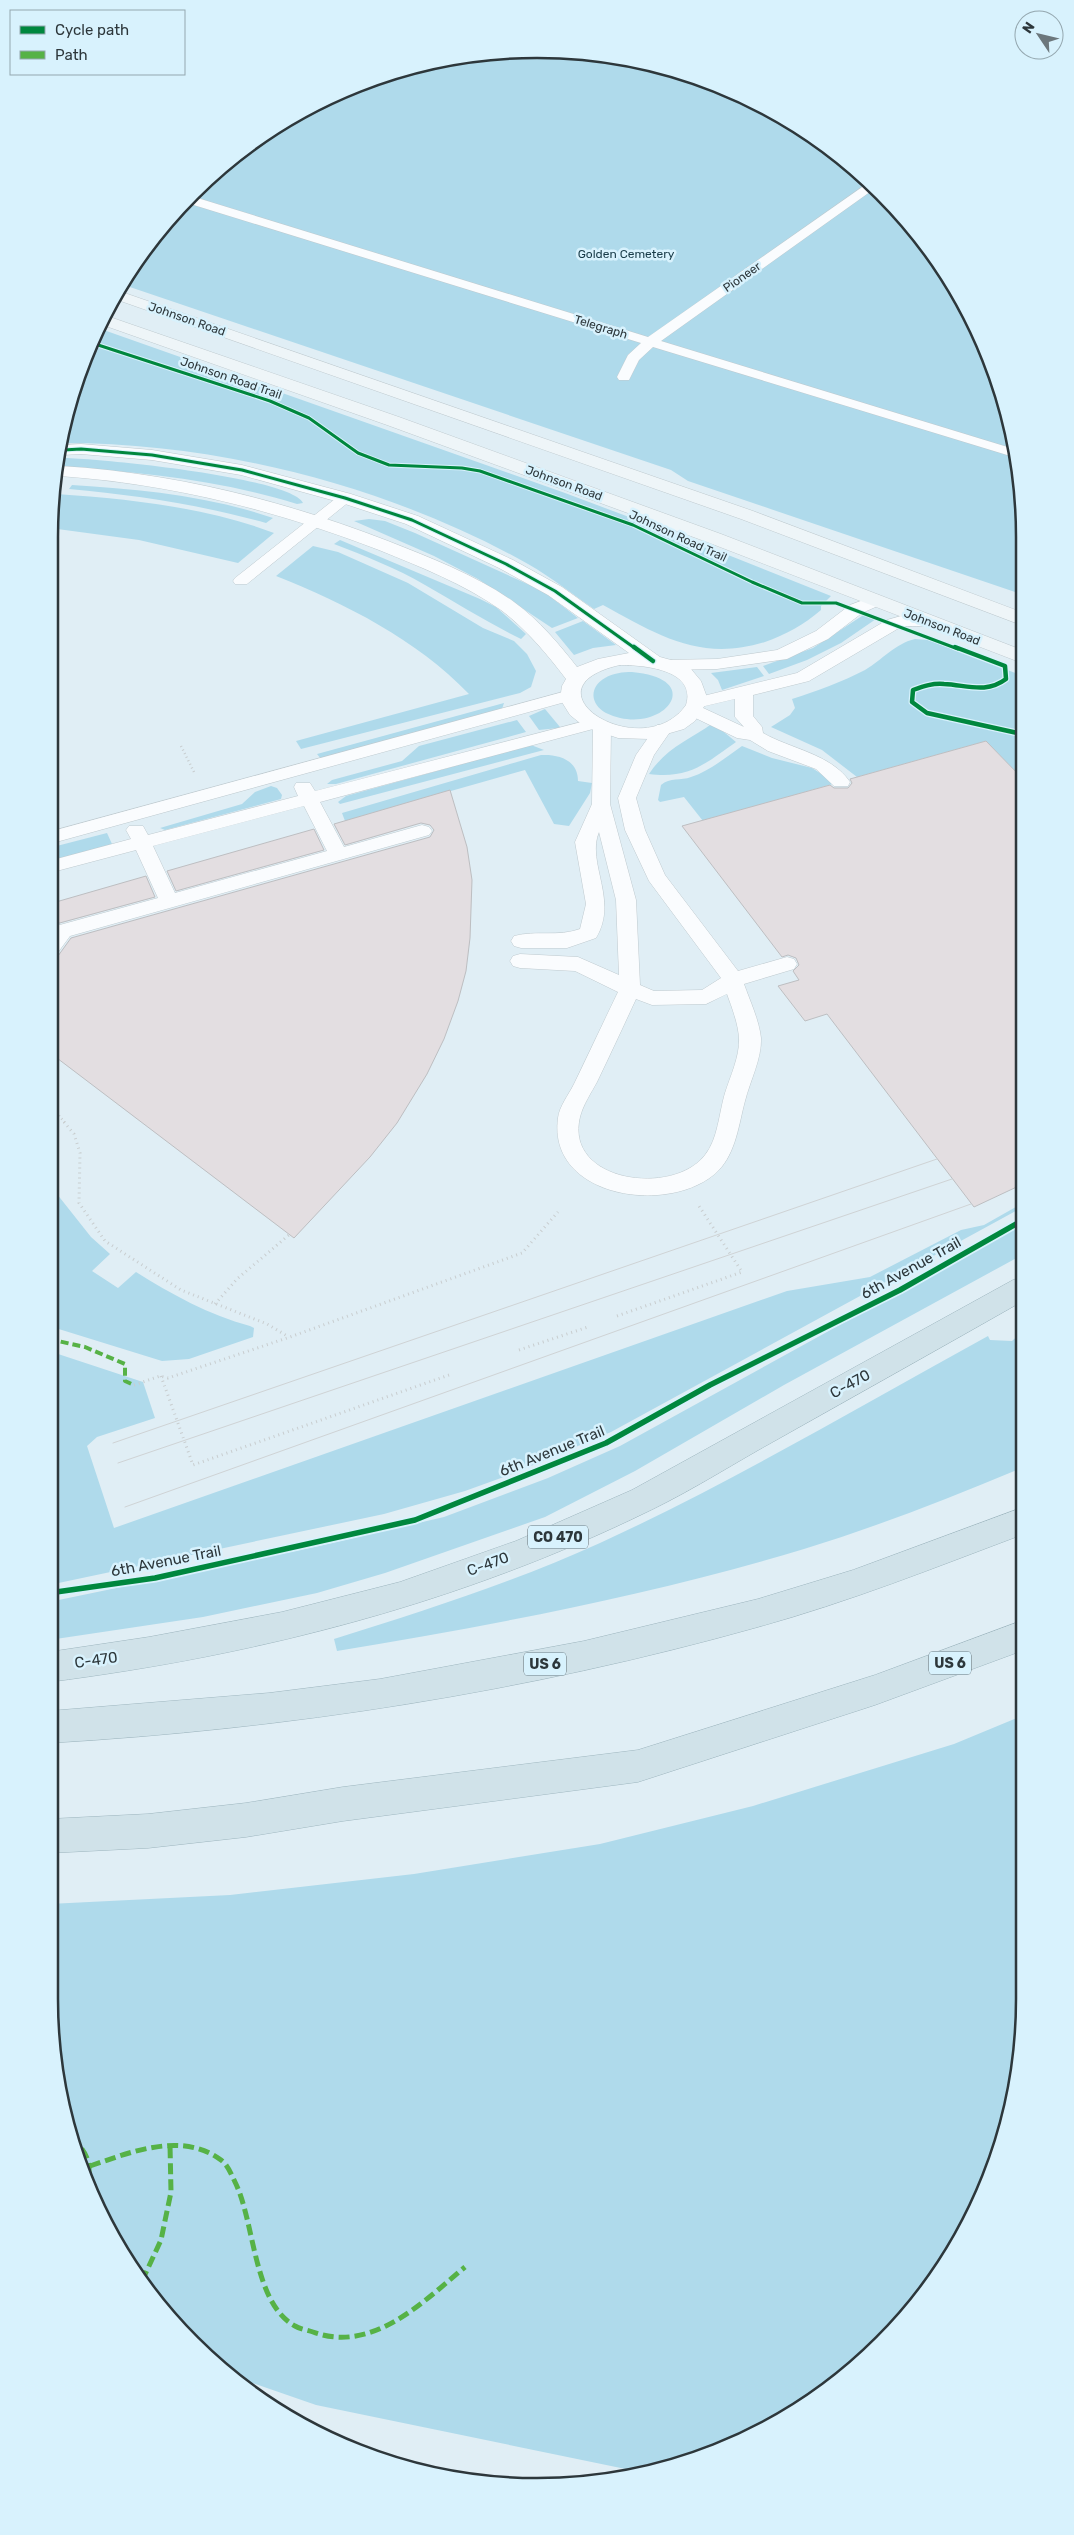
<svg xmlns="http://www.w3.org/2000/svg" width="1074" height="2535" viewBox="0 0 1074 2535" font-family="Rubik,sans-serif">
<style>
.green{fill:#afdaeb}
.building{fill:#e3dee1;stroke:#bdbec1}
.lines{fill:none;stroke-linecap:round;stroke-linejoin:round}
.lane-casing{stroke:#bfcacf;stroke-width:1}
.street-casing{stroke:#bfcacf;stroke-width:1}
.secondary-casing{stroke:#bfcacf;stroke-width:1}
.highway-casing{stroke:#9db5be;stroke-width:1}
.path-far1{stroke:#c8cdcf;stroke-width:2.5;stroke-dasharray:1 3;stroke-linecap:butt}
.path{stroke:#c8cdcf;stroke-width:3;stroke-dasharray:1 4;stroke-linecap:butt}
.lane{fill:#fafcfe;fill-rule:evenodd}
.street{fill:#fafcfe;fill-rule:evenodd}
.secondary{fill:#eef5f8;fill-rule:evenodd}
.highway{fill:#d0e2e9;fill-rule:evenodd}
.tram{stroke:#cfd3d5;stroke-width:1}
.quiet-far1{stroke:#56b246;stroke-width:4;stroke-dasharray:8 4;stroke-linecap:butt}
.quiet{stroke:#56b246;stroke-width:5;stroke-dasharray:11 5;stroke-linecap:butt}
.cycleway-far2-casing{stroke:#d8f2fd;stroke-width:5}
.cycleway-far1-casing{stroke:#d8f2fd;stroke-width:7}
.cycleway-casing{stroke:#d8f2fd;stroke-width:9}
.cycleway-far2{stroke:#00873e;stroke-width:3}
.cycleway-far1{stroke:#00873e;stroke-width:4.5}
.cycleway{stroke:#00873e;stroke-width:5.5}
.labels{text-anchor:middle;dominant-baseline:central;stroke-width:5;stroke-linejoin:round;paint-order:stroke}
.far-park-label{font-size:12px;fill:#183b48;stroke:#d8f2fd}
.far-street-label{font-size:12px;fill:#2d373b;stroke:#d8f2fd}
.shield{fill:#d8f2fd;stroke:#606f75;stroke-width:1}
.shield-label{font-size:14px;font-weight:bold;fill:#2d373b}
.street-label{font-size:15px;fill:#2d373b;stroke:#d8f2fd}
.rim{fill:none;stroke:#2d373b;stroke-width:2.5}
</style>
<rect width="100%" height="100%" fill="#e0eef5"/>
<!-- green -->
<g class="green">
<polygon points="505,50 600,53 694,75 808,131 904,215 975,321 1021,473 1021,594 688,481 671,470 121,284 170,215 240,150 321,99 410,65"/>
<path d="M98,328L565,493L693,541L831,596L821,606V610C805,624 785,635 765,642C700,662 658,635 603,605L594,609C572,594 551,577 528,564C391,487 221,443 64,443L75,380Z"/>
<path d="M62,458C96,458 290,477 303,503L297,504C221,480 139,472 60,467Z"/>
<path d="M72,485C138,489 210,496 273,518L266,523C201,505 136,495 69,489Z"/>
<path d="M56,494C129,499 206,507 274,533L238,563L139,540L50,528Z"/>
<polygon points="369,519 385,521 415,533 543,591 578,618 552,628 478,579 434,556 354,521"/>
<path d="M340,540L480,599L496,607L526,634L521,639C488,623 457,603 425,585C396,568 365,556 334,544Z"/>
<path d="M313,546L338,552L408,583L483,628L514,641L527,654L536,671L531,687L520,693L301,749L296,741L469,694C416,639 346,604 276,576Z"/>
<polygon points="865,614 876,619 841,643 807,660 769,674 763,666 813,648"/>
<polygon points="583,621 616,645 593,648 574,655 555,632"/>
<path d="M915,639L928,640L1018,674L1022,669V778L986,741L857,777L822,750L771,727L790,715L795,708L792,699C817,691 842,682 865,670C882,660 896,643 915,639Z"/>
<polygon points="757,667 764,676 722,690 718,680 711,673"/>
<path d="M632,672C711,679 660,739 606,713C590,704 589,687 605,678C613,673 623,672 632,672Z"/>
<polygon points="504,703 502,709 321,759 317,754"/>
<polygon points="545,709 560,727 558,728 539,730 529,716"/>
<polygon points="517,720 526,732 336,784 327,784 332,780 402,761 419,746"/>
<path d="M713,723L736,742C705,764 689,779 649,774C667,747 688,741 713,723Z"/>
<polygon points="531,745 544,750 340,804 338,802 346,796"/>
<path d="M742,746L772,758L812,768L836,783L703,821L684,797L660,802L658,800L661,785C670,777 681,781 691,777C710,771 726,757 742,746Z"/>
<path d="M541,755C559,754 578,760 578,781L592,783L590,793L569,826L554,824L525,770L345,821L342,813Z"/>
<polygon points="271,786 277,788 282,795 281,799 165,830 160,828 242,804 255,792"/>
<polygon points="107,833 112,844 106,847 49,863 49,848"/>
<path d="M49,1184L91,1237L110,1254L92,1271L118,1288L136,1272C171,1294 209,1315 250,1326L254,1328L253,1337L189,1359L162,1361L49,1326Z"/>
<polygon points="1023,1203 1023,1207 611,1432 512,1474 465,1491 384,1514 49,1585 49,1351 143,1382 155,1418 97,1437 87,1446 114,1528 787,1291 870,1277 961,1230 984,1225"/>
<polygon points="1023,1224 1023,1249 1018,1252 1022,1255 784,1385 635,1471 545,1517 385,1573 317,1593 203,1617 49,1640 49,1602 319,1546 444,1517 548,1478 620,1446"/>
<path d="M1023,1331L1024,1467C952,1497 879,1526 804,1549C652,1595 494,1625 337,1651L334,1639C424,1611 514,1582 600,1543C733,1482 860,1406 988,1336L990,1340L1012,1341Z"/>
<polygon points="1024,1715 1025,1998 999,2155 960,2242 924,2295 859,2365 781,2421 724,2449 645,2473 316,2405 229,2375 215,2365 170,2320 114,2242 75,2155 58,2093 49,1998 49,1904 230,1895 414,1874 600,1844 753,1806 954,1744"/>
</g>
<!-- building -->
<g class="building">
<polygon points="986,741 1022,778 1023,1184 974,1207 827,1014 805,1021 778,986 799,980 793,971 799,965 796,958 788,955 782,957 682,826 830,785 834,788 848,788 852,783 850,779"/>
<polygon points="450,790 467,847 472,880 470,938 466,971 458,1001 444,1039 427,1074 397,1123 370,1157 294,1238 49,1052 49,959 58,956 71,938 430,837 434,830 430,825 421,823 345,845 334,824"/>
<polygon points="314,829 324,850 176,891 167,871"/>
<polygon points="146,876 155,897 56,924 49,933 49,904"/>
</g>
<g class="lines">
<defs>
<g id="lane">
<polygon points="868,183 874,189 661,341 1014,449 1017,458 653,347 639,360 629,380 619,380 617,377 628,355 641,343 184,202 191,196 648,337"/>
<polygon points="345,493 350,495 353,498 350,501 247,584 235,584 233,581 235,578 340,495"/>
<polygon points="874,596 880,597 882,601 880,605 862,613 828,639 787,659 717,669 665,670 659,669 656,665 659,661 665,660 717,659 777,650 816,631 850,605"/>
<path d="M908,614L934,617L936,621L934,625C922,628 911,624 899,628L809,681L753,695V716L762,727L763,733C791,749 831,754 850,782L848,786H834L816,769L768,751L750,740L737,738L687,714L684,710L690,705L688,703L691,699L797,673L887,620ZM735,699V717L744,727L701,707Z"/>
<polygon points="570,690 576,691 579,695 576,699 49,844 49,832"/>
<path d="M593,719L608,724L611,728L610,804L636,900L640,985L654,991L702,990L721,978L649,881L625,830L618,798L636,755L657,725H669L672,729L654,755L636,798L645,830L665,875L738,971L787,957L794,959L797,964L794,969L744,984C750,1001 759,1020 761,1038C762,1058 750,1081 745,1101C739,1123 736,1153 718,1171C672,1216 547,1199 558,1118C559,1107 569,1094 574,1084C589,1053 603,1023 618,992L575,971L520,968L513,966L510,961L513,956L520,954L578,957L619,975L616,900L599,832C586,863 619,900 596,938L567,948H521L514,946L511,941L514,936C536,930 558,937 580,929L586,904L575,842L592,804L593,729L320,802L344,847L422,825L429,827L432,831L429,835L70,936L56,955L49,957V936L56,926L158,898L136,850L49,873V861L131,839L126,830L129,826H143L148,835L298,796L294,787L296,783H310L315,791ZM304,806L327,851L175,893L153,846ZM727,994C732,1008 738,1023 739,1038C740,1056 730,1077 725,1093C719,1113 718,1139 705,1155C673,1197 564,1182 580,1117C583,1105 591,1093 597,1082C610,1055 623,1027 636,999L652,1005L706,1004Z"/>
</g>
<path id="street" d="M81,444L152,450L242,465L351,494L418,516L513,560L562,587L660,657L682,663L691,669L701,681L708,700L695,721L684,729L649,739L618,738L585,727L570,715L560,699L562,686L566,679C547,654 526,629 501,610C464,584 421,567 379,550C275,510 171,484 60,476V466C174,473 282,500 388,541C431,558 476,575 514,602C539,620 559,644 577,667L598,659L629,653L548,595L499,568L406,524L339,502L241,475L152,460L81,454L62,455L64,445ZM620,665C642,665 697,669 686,705C642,767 518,688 620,665Z"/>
<g id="secondary">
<polygon points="116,290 753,511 1021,612 1021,625 741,519 112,298"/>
<polygon points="104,315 399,417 721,534 1022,650 1022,663 707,542 387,425 100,324"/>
</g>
<g id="highway">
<path d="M1023,1277V1301C942,1347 860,1393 778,1439C736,1462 696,1488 653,1509C462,1603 259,1655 49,1682V1652L149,1637L282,1612L400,1582L516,1541L632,1490L1013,1280Z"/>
<path d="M1024,1507V1534C936,1567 849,1602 758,1627C527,1692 288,1729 49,1743V1711L269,1693L380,1679L584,1641L758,1599L853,1570Z"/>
<polygon points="1024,1620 1024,1650 875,1705 638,1782 343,1821 246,1837 148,1848 49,1853 49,1819 148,1814 246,1803 343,1787 638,1750 875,1675"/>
</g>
</defs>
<!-- lane casing -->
<use href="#lane" class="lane-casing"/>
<!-- street casing -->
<use href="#street" class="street-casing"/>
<!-- secondary casing -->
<use href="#secondary" class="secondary-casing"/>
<!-- highway casing -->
<use href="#highway" class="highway-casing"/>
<!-- path-far1 -->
<g class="path-far1">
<polyline points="181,746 194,772"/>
<polyline points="49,1103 65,1123"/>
</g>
<!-- path -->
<g class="path">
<polyline points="64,1122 74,1134 80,1153 79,1203 105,1241 181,1290 267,1324 289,1337"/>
<polyline points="215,1304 237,1279 290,1234"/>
<polyline points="617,1316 742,1272 699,1206"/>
<polyline points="519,1350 588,1327"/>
<polyline points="161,1376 193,1465 449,1375"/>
<polyline points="134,1385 160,1376 168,1378 290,1337 522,1253 558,1212"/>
</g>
<!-- lane -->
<use href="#lane" class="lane"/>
<!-- street -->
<use href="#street" class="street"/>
<!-- secondary -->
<use href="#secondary" class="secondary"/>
<!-- highway -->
<use href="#highway" class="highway"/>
<!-- tram -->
<g class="tram">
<polyline points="113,1443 937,1159"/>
<polyline points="118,1463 952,1179"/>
<polyline points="125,1507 971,1204"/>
</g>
<!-- quiet-far1 -->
<polyline class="quiet-far1" points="49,1339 85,1347 125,1364 125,1381 134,1385"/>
<!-- quiet -->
<g class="quiet">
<path d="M70,2138C86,2149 93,2164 87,2183"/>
<path d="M90,2166C131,2152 182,2131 221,2160C228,2165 231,2174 235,2182C255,2222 253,2303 295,2326C300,2329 307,2330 313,2332C372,2354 423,2302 465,2267"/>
<polyline points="142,2281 161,2240 171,2192 170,2145"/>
</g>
<defs>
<g id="cycleway-far2">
<polyline points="92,343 270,401 309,418 358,453 389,465 462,468 480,471 633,525 752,582 802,603 836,603 958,649"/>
<polyline points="63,450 81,449 152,455 242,470 345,498 412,520 506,564 555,591 636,649"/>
</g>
<g id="cycleway-far1">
<polyline points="634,647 653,661"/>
<path d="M955,647L1005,666L1006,679C986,694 967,685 944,684C933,683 924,686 913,690L912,702L927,713L1022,734"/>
</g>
<polyline id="cycleway" points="49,1593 155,1578 415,1520 606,1443 710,1385 900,1290 1023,1220"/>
</defs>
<!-- cycleway-far2 casing -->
<use href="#cycleway-far2" class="cycleway-far2-casing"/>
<!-- cycleway-far1 casing -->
<use href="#cycleway-far1" class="cycleway-far1-casing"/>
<!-- cycleway casing -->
<use href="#cycleway" class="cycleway-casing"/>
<!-- cycleway-far2 -->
<use href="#cycleway-far2" class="cycleway-far2"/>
<!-- cycleway-far1 -->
<use href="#cycleway-far1" class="cycleway-far1"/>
<!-- cycleway -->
<use href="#cycleway" class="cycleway"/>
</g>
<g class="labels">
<!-- far-park labels -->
<g class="far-park-label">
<text x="626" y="254">Golden Cemetery</text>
</g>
<!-- far-street labels -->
<g class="far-street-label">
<text transform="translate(742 277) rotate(-35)">Pioneer</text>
<text transform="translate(187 319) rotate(19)">Johnson Road</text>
<text transform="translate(601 327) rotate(17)">Telegraph</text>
<text transform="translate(231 378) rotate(19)">Johnson Road Trail</text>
<text transform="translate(564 483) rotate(20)">Johnson Road</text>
<text transform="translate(678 536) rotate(25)">Johnson Road Trail</text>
<text transform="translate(942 627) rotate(21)">Johnson Road</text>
</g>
<!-- shield labels -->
<g class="shield">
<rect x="528" y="1525.5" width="60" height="23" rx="4"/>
<rect x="929" y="1651.5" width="42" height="23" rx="4"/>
<rect x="524" y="1652.5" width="42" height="23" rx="4"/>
</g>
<g class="shield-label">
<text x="558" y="1537">CO 470</text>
<text x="950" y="1663">US 6</text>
<text x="545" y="1664">US 6</text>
</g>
<!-- street labels -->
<g class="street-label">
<text transform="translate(911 1268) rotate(-29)">6th Avenue Trail</text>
<text transform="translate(850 1384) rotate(-29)">C-470</text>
<text transform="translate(552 1451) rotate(-22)">6th Avenue Trail</text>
<text transform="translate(166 1561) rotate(-11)">6th Avenue Trail</text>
<text transform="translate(488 1564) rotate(-20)">C-470</text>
<text transform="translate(96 1660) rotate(-8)">C-470</text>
</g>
</g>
<!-- crop -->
<path d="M0 0H1074V2535H0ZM537 58H537A479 479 0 0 1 1016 537V1999A479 479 0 0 1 537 2478H537A479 479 0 0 1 58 1999V537A479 479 0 0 1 537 58Z" fill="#d8f2fd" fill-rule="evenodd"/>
<path class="rim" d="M537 58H537A479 479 0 0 1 1016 537V1999A479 479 0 0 1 537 2478H537A479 479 0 0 1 58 1999V537A479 479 0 0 1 537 58Z"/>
<!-- legend -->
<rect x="10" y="10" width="175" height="65" fill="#d8f2fd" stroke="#94a7af"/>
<rect x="20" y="26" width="25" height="8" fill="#00873e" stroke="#94a7af"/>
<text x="55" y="35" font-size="15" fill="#2d373b">Cycle path</text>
<rect x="20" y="51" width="25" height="8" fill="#56b246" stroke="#94a7af"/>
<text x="55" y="60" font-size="15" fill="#2d373b">Path</text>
<!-- north arrow -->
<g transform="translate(1039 35) rotate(305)"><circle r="24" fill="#d8f2fd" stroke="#94a7af"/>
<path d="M0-4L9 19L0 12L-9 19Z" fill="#6c777c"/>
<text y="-8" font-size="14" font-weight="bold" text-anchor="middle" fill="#2d373b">N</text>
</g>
</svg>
